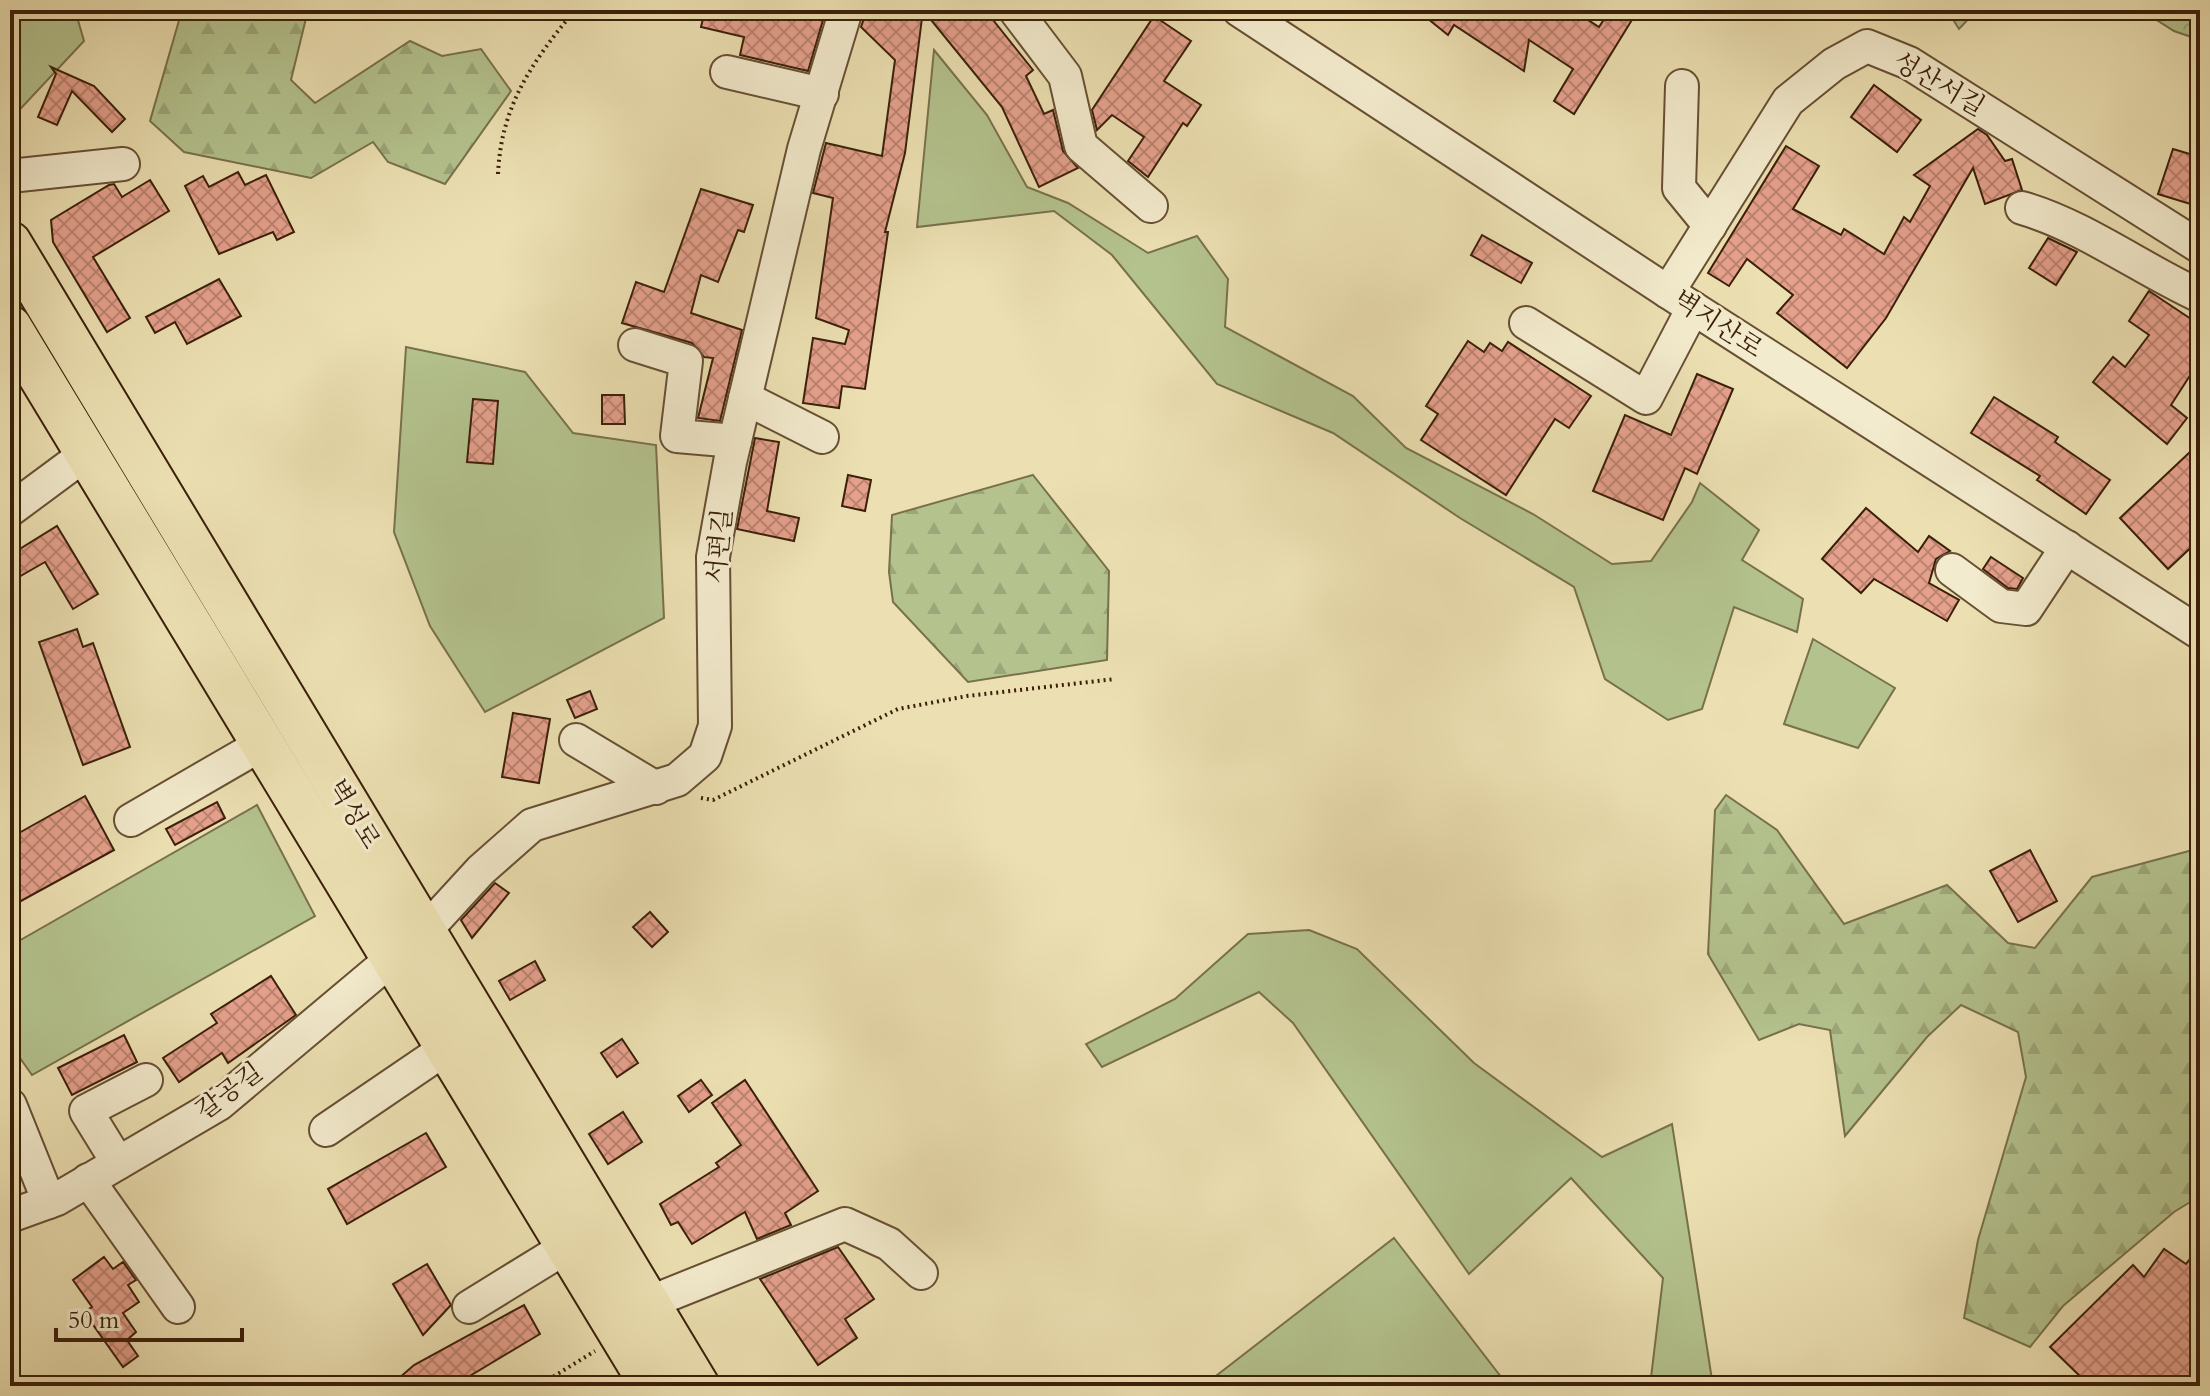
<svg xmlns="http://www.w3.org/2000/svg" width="2210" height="1396" viewBox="0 0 2210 1396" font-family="Cardo,'Noto Serif KR',serif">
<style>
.grass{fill:#b4c38e;stroke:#78714c;stroke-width:2}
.forest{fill:url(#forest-firs);stroke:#78714c;stroke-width:2}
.park{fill:url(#park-crowns);stroke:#78714c;stroke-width:2}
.building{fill:url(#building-cross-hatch);stroke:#3b1f09;stroke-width:2}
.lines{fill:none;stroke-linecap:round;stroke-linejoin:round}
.minor-casing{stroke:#674f33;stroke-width:36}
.major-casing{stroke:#3b1f09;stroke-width:46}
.path{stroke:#3b1f09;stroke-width:4;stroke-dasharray:2 4;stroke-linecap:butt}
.minor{stroke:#f3ebcd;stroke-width:32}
.major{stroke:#ece0b2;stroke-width:42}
.labels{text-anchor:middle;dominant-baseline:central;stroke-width:6;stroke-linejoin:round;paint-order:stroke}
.street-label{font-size:26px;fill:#3b1f09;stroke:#f3ebcd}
</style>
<defs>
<pattern id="forest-firs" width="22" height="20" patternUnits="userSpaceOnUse" patternTransform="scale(2)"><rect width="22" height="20" fill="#b4c38e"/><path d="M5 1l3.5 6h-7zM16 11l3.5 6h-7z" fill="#9ca779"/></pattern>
<pattern id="park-crowns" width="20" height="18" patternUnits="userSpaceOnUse" patternTransform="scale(2)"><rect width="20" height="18" fill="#b4c38e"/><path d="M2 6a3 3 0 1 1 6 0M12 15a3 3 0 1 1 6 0" fill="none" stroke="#9ca779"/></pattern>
<pattern id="building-cross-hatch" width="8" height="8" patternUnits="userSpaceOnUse" patternTransform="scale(2)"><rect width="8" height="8" fill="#e6a18d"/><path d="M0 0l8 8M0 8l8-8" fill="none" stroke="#bc8371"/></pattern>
</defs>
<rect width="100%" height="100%" fill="#ece0b2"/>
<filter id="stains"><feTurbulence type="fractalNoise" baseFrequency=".0025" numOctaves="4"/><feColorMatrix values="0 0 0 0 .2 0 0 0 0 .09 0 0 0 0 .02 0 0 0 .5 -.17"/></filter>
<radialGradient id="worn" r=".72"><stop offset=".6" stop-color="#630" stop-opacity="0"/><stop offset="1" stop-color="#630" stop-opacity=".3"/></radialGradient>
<!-- grass -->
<g class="grass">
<polygon points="10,10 75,10 84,41 10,120"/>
<polygon points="1947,10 1977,10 1959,29"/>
<polygon points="934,50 987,115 1027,187 1068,203 1148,253 1197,236 1228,279 1225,327 1353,396 1406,448 1533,514 1612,564 1651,561 1692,502 1700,483 1759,530 1742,560 1803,599 1797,632 1734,607 1702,709 1668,720 1605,679 1574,587 1460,518 1333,433 1217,384 1112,255 1054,211 917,227"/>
<polygon points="406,347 525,372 573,433 656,445 664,618 485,712 430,626 394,532"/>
<polygon points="1813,639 1895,688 1858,748 1784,724"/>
<polygon points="257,805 315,916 32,1075 10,1044 10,946"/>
<polygon points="1309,930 1357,949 1474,1063 1602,1157 1672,1124 1713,1386 1650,1386 1663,1278 1571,1178 1469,1274 1293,1023 1259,992 1102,1067 1086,1044 1175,999 1248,934"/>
<polygon points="1394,1238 1508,1386 1203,1386"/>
</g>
<!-- forest -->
<g class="forest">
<polygon points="182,10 308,10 291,80 315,103 410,41 442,56 481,49 511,91 445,184 388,162 373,142 311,178 184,152 150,121"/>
<polygon points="1033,475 1109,571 1107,660 968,682 893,602 889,572 892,515"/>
<polygon points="1726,795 1777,830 1844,924 1947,885 2008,943 2035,948 2092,877 2200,848 2200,1067 2192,1070 2200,1096 2200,1196 2174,1212 2063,1306 2030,1347 1964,1318 1978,1240 2026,1077 2018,1032 1961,1005 1927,1037 1845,1136 1830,1030 1799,1024 1759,1040 1708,954 1715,810"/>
</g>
<!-- park -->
<polygon class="park" points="2141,10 2200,10 2200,40 2174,31"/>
<!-- building -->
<g class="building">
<polygon points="705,10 826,10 808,71 740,55 744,37 701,27"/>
<polygon points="867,10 985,10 1033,70 1026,76 1044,114 1053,110 1063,151 1078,168 1039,187 1002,107 923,10 905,153 885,232 888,232 865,389 842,386 839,408 803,403 813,338 845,344 849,330 816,318 833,198 813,193 826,143 882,156 895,60 861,27"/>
<polygon points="1417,10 1573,10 1599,27 1610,10 1638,10 1574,114 1554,101 1573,69 1529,40 1524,71 1454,25 1448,35"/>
<polygon points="1154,16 1191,41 1164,81 1201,105 1187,126 1183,123 1148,177 1128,161 1144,137 1112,115 1097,130 1092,110"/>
<polygon points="51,67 94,86 125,119 112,132 72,91 57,125 38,117 56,74"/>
<polygon points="1874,85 1921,120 1897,152 1851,117"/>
<polygon points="1978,129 1987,135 2005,161 2012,159 2022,190 1985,204 1973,168 1886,318 1847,368 1777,313 1793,295 1747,259 1729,286 1708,273 1786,146 1819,166 1793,209 1841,235 1844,229 1884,254 1904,217 1910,222 1930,186 1914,175"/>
<polygon points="2173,149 2200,157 2200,207 2158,194"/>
<polygon points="238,172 245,185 266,175 294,232 277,240 273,232 219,254 185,186 203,176 209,187"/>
<polygon points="150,180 169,211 93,257 130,318 107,332 53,242 51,220 109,185 114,184 122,197"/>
<polygon points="701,189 753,205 744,232 738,230 718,282 701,275 691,313 742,330 720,421 698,418 713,358 704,357 692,343 622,323 636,282 664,292"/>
<polygon points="1482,235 1532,263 1521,283 1471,255"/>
<polygon points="2048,238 2077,252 2056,285 2029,268"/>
<polygon points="219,279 241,316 187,344 175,322 155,333 146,317"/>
<polygon points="2149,291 2200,325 2200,360 2171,405 2187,418 2167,444 2093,382 2113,357 2125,367 2149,335 2129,321"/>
<polygon points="1468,341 1484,352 1490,343 1502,351 1508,342 1591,396 1569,428 1555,419 1506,495 1421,440 1438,414 1426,406"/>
<polygon points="1697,374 1733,389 1697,474 1685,468 1663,520 1593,491 1625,415 1671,435"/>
<polygon points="602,395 624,395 625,424 602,424"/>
<polygon points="1994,397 2058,437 2055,442 2110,480 2086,514 2037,480 2040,476 1971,433"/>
<polygon points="473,399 498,401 493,464 467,462"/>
<polygon points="755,438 779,442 767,511 799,518 794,541 737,529"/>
<polygon points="2190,452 2200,463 2200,539 2168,569 2120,518"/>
<polygon points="848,475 871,480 865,511 842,506"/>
<polygon points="1866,508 1918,552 1929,536 1950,551 1936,559 1929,583 1959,600 1947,621 1874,579 1861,593 1822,559"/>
<polygon points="57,526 98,594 73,609 45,562 10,582 10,555"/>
<polygon points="1991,557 2023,578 2017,589 2008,588 1983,569"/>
<polygon points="77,629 83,647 93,643 130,747 83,765 39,642"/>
<polygon points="590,691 597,709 575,718 567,700"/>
<polygon points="513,713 550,719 539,783 502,777"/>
<polygon points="85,796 114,850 10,907 10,838"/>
<polygon points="217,802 225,818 175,845 166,829"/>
<polygon points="2030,850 2057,901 2018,922 1990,871"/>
<polygon points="495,883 509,893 472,938 461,920"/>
<polygon points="650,912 668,932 652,947 633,927"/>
<polygon points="535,961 545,980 510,1000 499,981"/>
<polygon points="271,976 296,1015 228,1063 222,1053 179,1082 163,1058 217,1023 211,1014"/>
<polygon points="124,1035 137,1062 72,1095 58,1068"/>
<polygon points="622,1039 638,1063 617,1077 601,1053"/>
<polygon points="701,1080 712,1095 689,1112 678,1096"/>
<polygon points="745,1080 818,1191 785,1213 791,1225 757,1239 745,1212 692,1244 678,1222 671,1225 660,1204 719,1167 716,1163 741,1145 712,1103"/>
<polygon points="623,1112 642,1142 608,1164 589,1134"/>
<polygon points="426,1133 446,1167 347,1224 328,1189"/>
<polygon points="838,1247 874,1299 845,1319 857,1338 818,1365 760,1279"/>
<polygon points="2200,1247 2200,1386 2090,1386 2050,1347 2133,1265 2144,1277 2164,1249 2186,1264"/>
<polygon points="104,1257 113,1269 123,1262 136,1280 128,1285 139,1302 123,1313 136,1332 127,1340 138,1356 123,1367 84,1312 92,1307 73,1280"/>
<polygon points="427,1264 451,1305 423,1335 393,1284"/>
<polygon points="524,1305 540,1334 453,1386 390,1386 414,1365"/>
</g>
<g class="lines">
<defs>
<g id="minor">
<polyline points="1015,10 1065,76 1081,146 1151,206"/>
<polyline points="1239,10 1668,292 2200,633"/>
<polyline points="727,72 822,94"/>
<polyline points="1682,86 1679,188 1710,226"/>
<polyline points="10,176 123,164"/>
<path d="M2022,208C2084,226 2141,269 2200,296"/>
<polyline points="1668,292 1788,101 1834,64 1867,46 1909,63 2200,247"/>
<polyline points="1526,323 1646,398 1693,308"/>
<polyline points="635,345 686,361 677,436 735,441"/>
<polyline points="745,398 822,437"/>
<polyline points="10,510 87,453"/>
<polyline points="1952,570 2001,606 2026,609 2067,547"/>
<polyline points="576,740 656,788"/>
<polyline points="131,820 264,743"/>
<polyline points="10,1105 49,1202"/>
<polyline points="326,1130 448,1047"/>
<polyline points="118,1163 86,1111 146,1080"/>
<polyline points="88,1180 178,1307"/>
<polyline points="10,1216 57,1199 219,1104 425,931 481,870 532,825 677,780 705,756 715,726 713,557 730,462 804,149 846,10"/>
<polyline points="648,1303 845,1224 889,1244 921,1273"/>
<polyline points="469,1307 568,1246"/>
</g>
<g id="major">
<polyline points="10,243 698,1386"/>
<polyline points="10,327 652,1386"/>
</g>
</defs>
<!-- minor casing -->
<use href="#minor" class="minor-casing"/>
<!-- major casing -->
<use href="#major" class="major-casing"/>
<!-- path -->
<g class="path">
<path d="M498,174C501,106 532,62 575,10"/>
<polyline points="701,798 713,800 898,709 967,696 1115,679"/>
<polyline points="538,1386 595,1351"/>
</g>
<!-- minor -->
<use href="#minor" class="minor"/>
<!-- major -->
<use href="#major" class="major"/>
</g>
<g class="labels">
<!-- street labels -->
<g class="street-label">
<text transform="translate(1939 84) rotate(30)">성산서길</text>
<text transform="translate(1718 324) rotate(33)">벽지산로</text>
<text transform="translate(719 546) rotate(-84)">서편길</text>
<text transform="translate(354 814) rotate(59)">벽성로</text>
<text transform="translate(229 1091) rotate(-37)">갈공길</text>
</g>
</g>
<!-- margin -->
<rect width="2210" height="1396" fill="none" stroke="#ece0b2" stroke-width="40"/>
<rect x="12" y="12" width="2186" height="1372" fill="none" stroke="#3b1f09" stroke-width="4"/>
<rect x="20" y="20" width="2170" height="1356" fill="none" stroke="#3b1f09" stroke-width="2"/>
<!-- scale -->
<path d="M56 1328v12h186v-12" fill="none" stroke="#3b1f09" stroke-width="4"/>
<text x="68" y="1328" font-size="24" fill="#3b1f09" stroke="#f3ebcd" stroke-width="6" paint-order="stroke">50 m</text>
<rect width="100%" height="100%" filter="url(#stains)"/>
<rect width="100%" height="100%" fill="url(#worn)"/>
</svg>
